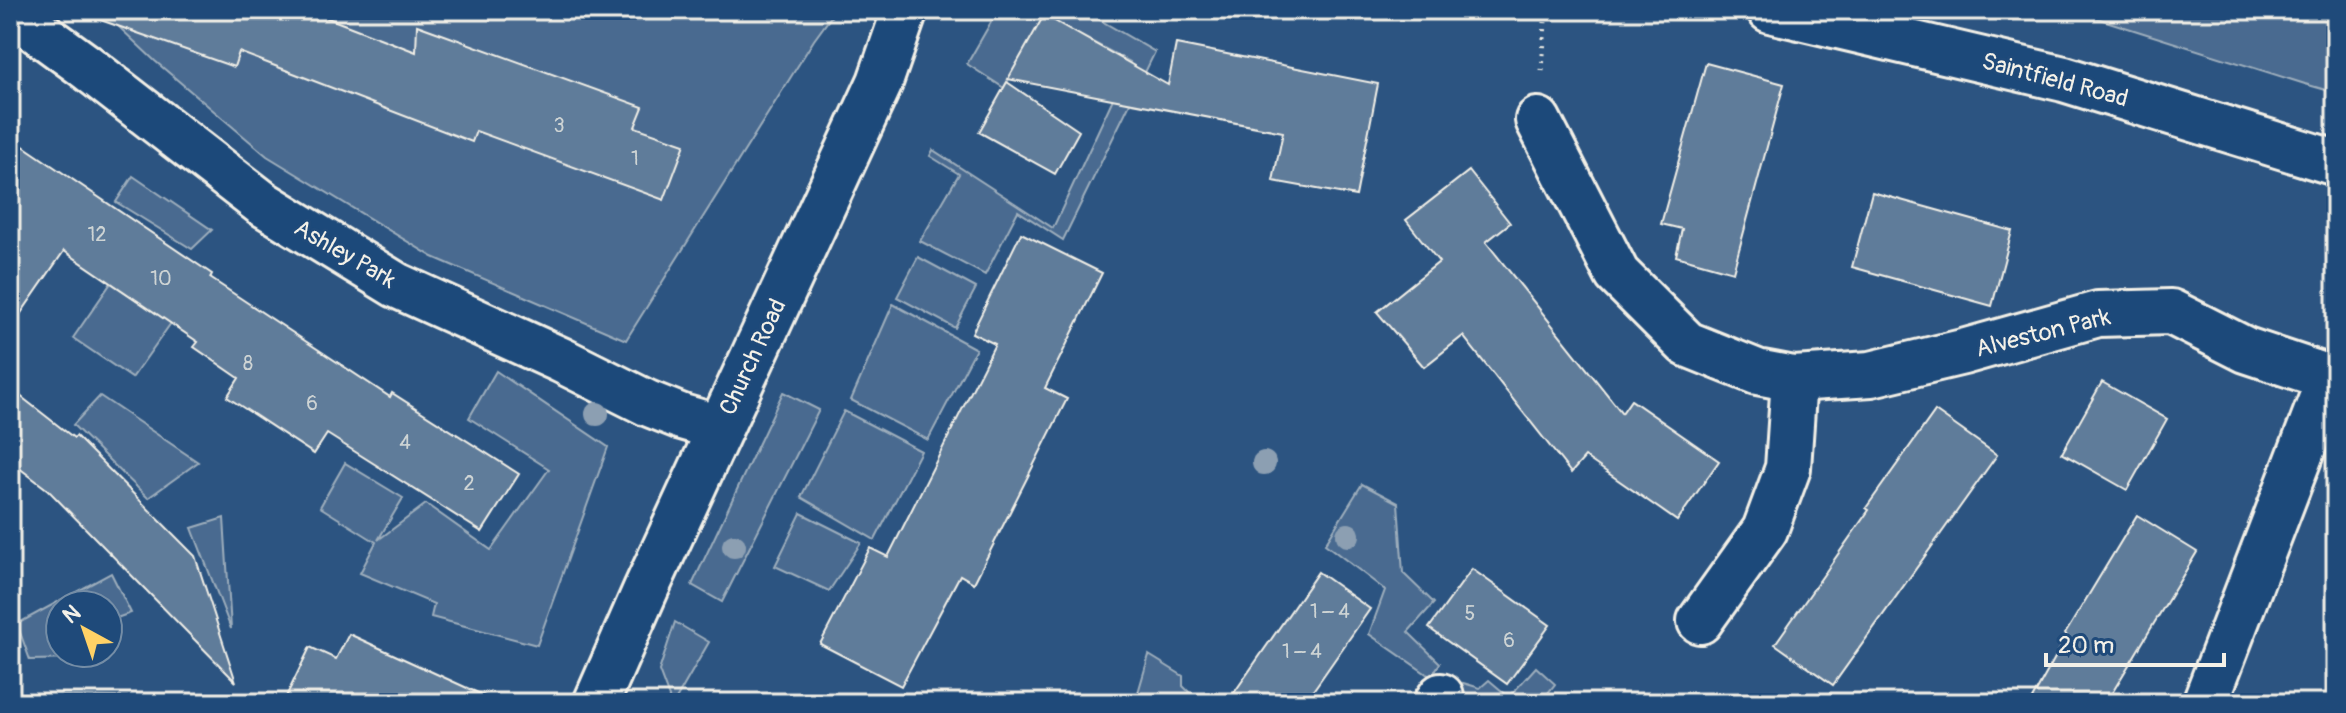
<svg xmlns="http://www.w3.org/2000/svg" width="2346" height="713" viewBox="0 0 2346 713" font-family="Pangolin,sans-serif">
<style>
.green{fill:#496b90;stroke:#9eaebc;stroke-width:2}
.building{fill:#5e7b9a;stroke:#f4f1e8;stroke-width:2}
.lines{fill:none;stroke-linecap:round;stroke-linejoin:round}
.minor-casing{stroke:#f4f1e8;stroke-width:50}
.secondary-casing{stroke:#f4f1e8;stroke-width:50}
.trunk-casing{stroke:#f4f1e8;stroke-width:50}
.path{stroke:#f4f1e8;stroke-width:5;stroke-dasharray:2 6;stroke-linecap:butt}
.minor{stroke:#1f4a7a;stroke-width:44}
.secondary{stroke:#1f4a7a;stroke-width:44}
.trunk{stroke:#1f4a7a;stroke-width:44}
.tree{fill:#8c9fb2}
.labels{text-anchor:middle;dominant-baseline:central;stroke-width:6;stroke-linejoin:round;paint-order:stroke}
.number-label{font-size:20px;fill:#ced4d4}
.street-label{font-size:24px;fill:#f4f1e8;stroke:#1f4a7a}
</style>
<rect width="100%" height="100%" fill="#2c5481"/>
<filter id="ink" filterUnits="userSpaceOnUse"><feTurbulence type="fractalNoise" baseFrequency=".0125" numOctaves="2"/><feDisplacementMap in="SourceGraphic" scale="16" xChannelSelector="R" yChannelSelector="G"/><feConvolveMatrix kernelMatrix="1 2 1 2 8 2 1 2 1" color-interpolation-filters="sRGB"/></filter>
<g filter="url(#ink)">
<!-- green -->
<g class="green">
<polygon points="101,10 834,10 835,11 814,40 626,340 433,257 267,156 155,61"/>
<polygon points="998,10 1103,10 1100,20 1155,52 1063,240 1018,211 985,275 920,241 959,174 930,156 933,150 1053,228 1130,62 1044,16 1004,88 967,64"/>
<polygon points="2071,10 2336,10 2336,93 2305,84"/>
<polygon points="133,176 212,230 192,249 116,202"/>
<polygon points="918,257 976,288 955,328 897,297"/>
<polygon points="111,283 171,323 132,378 73,338"/>
<polygon points="893,304 976,349 928,440 851,400"/>
<polygon points="496,371 608,447 537,645 431,617 434,604 360,573 376,542 320,507 345,463 403,498 378,540 426,504 491,550 549,469 469,418"/>
<polygon points="783,392 819,410 722,602 692,585"/>
<polygon points="100,396 198,462 148,498 73,425"/>
<polygon points="844,411 921,451 875,540 801,497"/>
<polygon points="1362,484 1398,503 1403,573 1434,603 1408,632 1440,663 1431,677 1369,634 1385,590 1325,544"/>
<polygon points="801,513 861,543 829,591 775,566"/>
<polygon points="224,518 231,629 192,528"/>
<polygon points="111,573 131,613 108,621 108,605 60,605 60,653 83,653 84,659 30,660 17,624"/>
<polygon points="675,622 709,642 674,703 671,703 659,671"/>
<polygon points="1149,655 1183,676 1183,686 1200,703 1135,703"/>
<polygon points="1536,667 1555,684 1540,703 1521,696 1513,703 1464,703 1453,695 1463,683 1480,688 1489,680 1509,697"/>
<polygon points="25,695 127,697 127,703 24,703"/>
</g>
<!-- building -->
<g class="building">
<polygon points="93,10 307,10 416,52 417,25 643,107 635,127 685,144 664,200 476,131 472,142 239,52 234,67 92,17"/>
<polygon points="1044,15 1168,85 1176,44 1378,84 1356,196 1273,181 1283,132 1008,79"/>
<polygon points="1706,63 1784,84 1733,272 1676,256 1682,229 1661,224"/>
<polygon points="1007,82 1079,131 1055,174 979,132"/>
<polygon points="10,137 212,274 210,278 390,397 392,393 519,474 482,532 327,434 314,454 227,397 239,378 194,347 198,342 64,251 10,329"/>
<polygon points="1469,171 1510,223 1486,242 1622,413 1631,400 1719,461 1677,521 1585,457 1571,473 1463,336 1424,367 1377,312 1439,262 1406,220"/>
<polygon points="1872,192 2012,231 1992,306 1852,267"/>
<polygon points="1021,233 1102,273 1045,388 1067,399 974,583 960,575 901,686 820,644 870,548 888,557 995,344 972,333"/>
<polygon points="2102,382 2167,419 2127,490 2062,453"/>
<polygon points="10,388 74,438 76,436 195,556 236,682 48,490 10,461"/>
<polygon points="1935,411 1997,455 1833,685 1775,644 1869,510 1866,508"/>
<polygon points="2137,515 2197,552 2106,703 2030,703 2067,636 2065,634"/>
<polygon points="1472,569 1550,625 1507,684 1429,628"/>
<polygon points="1318,572 1370,609 1317,685 1304,703 1227,703"/>
<polygon points="349,634 500,703 283,703 310,647 336,659"/>
</g>
<g class="lines">
<defs>
<g id="minor">
<polyline points="10,11 84,65 262,203 396,285 561,360 647,403 682,417 720,428"/>
<polyline points="1538,120 1617,274 1687,344 1757,372 1794,379 1871,374 1963,352 2098,314 2171,312 2246,350 2336,380"/>
<polyline points="1700,621 1765,530 1788,468 1794,379"/>
<polyline points="1436,703 1441,696"/>
<polyline points="2205,703 2330,377"/>
</g>
<polyline id="secondary" points="596,703 646,589 880,82 905,10"/>
<polyline id="trunk" points="1770,10 2064,79 2336,163"/>
</defs>
<!-- minor casing -->
<use href="#minor" class="minor-casing"/>
<!-- secondary casing -->
<use href="#secondary" class="secondary-casing"/>
<!-- trunk casing -->
<use href="#trunk" class="trunk-casing"/>
<!-- path -->
<polyline class="path" points="1542,71 1545,22"/>
<!-- minor -->
<use href="#minor" class="minor"/>
<!-- secondary -->
<use href="#secondary" class="secondary"/>
<!-- trunk -->
<use href="#trunk" class="trunk"/>
</g>
<!-- trees -->
<g class="tree">
<circle cx="597" cy="414" r="12"/>
<circle cx="1264" cy="463" r="12"/>
<circle cx="1348" cy="535" r="12"/>
<circle cx="734" cy="546" r="12"/>
</g>
</g>
<g class="labels">
<!-- number labels -->
<g class="number-label">
<text x="559" y="125">3</text>
<text x="635" y="158">1</text>
<text x="97" y="234">12</text>
<text x="161" y="278">10</text>
<text x="248" y="363">8</text>
<text x="312" y="403">6</text>
<text x="405" y="442">4</text>
<text x="469" y="483">2</text>
<text x="1330" y="611">1 – 4</text>
<text x="1470" y="613">5</text>
<text x="1509" y="640">6</text>
<text x="1302" y="651">1 – 4</text>
</g>
<!-- street labels -->
<g class="street-label">
<text transform="translate(2055 80) rotate(15)">Saintfield Road</text>
<text transform="translate(345 254) rotate(30)">Ashley Park</text>
<text transform="translate(2043 333) rotate(-14)">Alveston Park</text>
<text transform="translate(753 357) rotate(-65)">Church Road</text>
</g>
</g>
<!-- margin -->
<rect width="2346" height="713" fill="none" stroke="#1f4a7a" stroke-width="40"/>
<rect x="20" y="20" width="2306" height="673" fill="none" stroke="#f4f1e8" stroke-width="3" filter="url(#ink)"/>
<!-- north arrow -->
<g transform="translate(84 629) rotate(320)"><circle r="38" fill="#1f4a7a" stroke="#748da6" stroke-width="2"/>
<path d="M0-6L14 30L0 20L-14 30Z" fill="#ffd166"/>
<text y="-12" font-size="22" font-weight="bold" text-anchor="middle" fill="#f4f1e8">N</text>
</g>
<!-- scale -->
<path d="M2046 653v12h178v-12" fill="none" stroke="#f4f1e8" stroke-width="4"/>
<text x="2058" y="653" font-size="24" fill="#f4f1e8" stroke="#1f4a7a" stroke-width="6" paint-order="stroke">20 m</text>
</svg>
